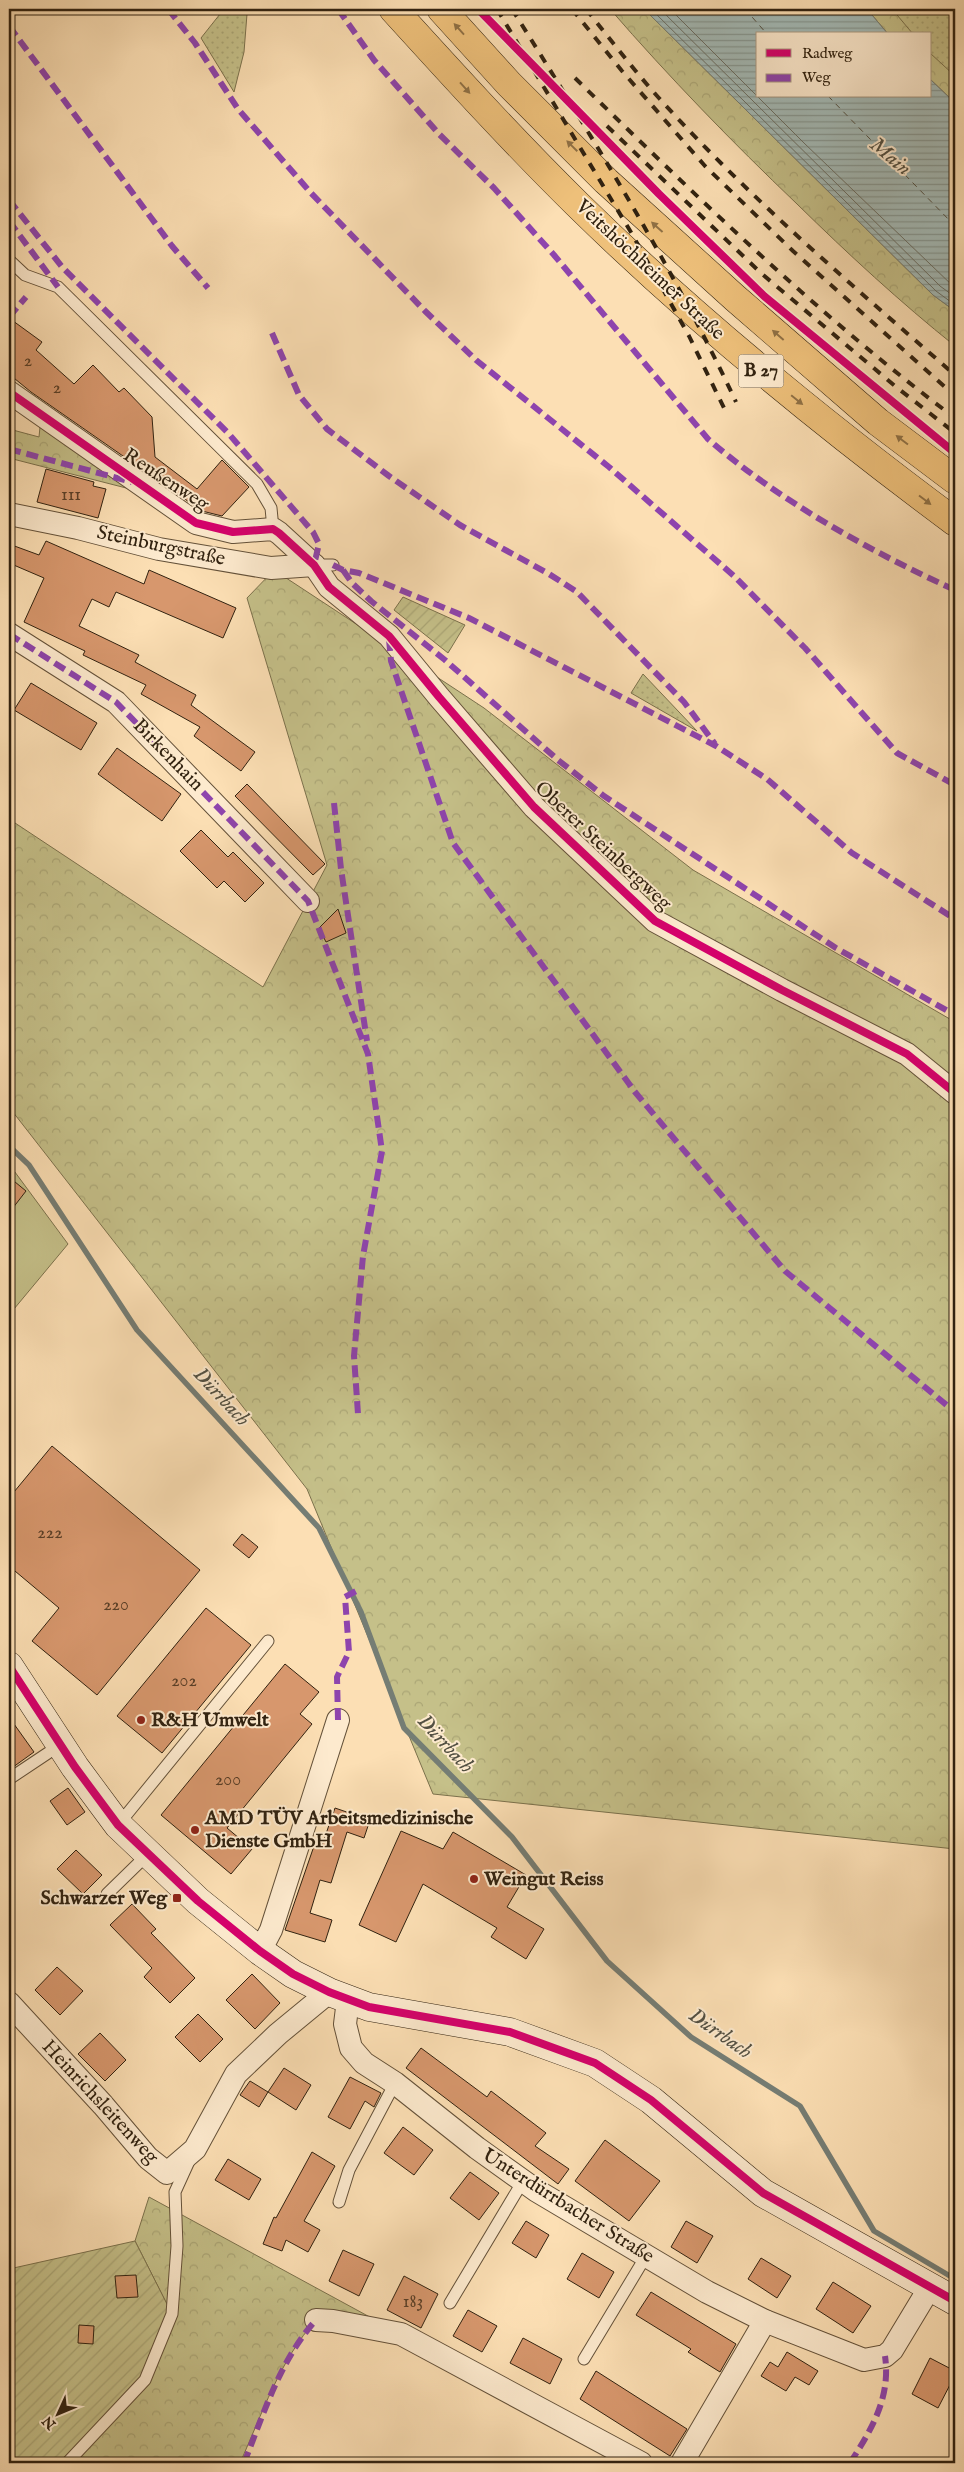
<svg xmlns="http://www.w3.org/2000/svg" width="964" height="2472" viewBox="0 0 964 2472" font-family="'IM FELL English',serif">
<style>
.grass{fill:url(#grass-dots);stroke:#7b714c}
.forest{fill:url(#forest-crowns);stroke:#7b714c}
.garden{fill:url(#garden-furrows);stroke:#7b714c}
.pitch{fill:#c5c089;stroke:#7b714c}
.water{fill:url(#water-rules);stroke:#757d74}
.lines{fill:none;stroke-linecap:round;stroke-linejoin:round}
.shore{stroke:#6a6e64;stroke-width:1}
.stream{stroke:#757d74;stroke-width:5.5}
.ferry{stroke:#535042;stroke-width:1;stroke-dasharray:6 5;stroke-linecap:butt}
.building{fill:#d7976d;stroke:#312210}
.lane-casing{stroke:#645139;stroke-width:13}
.street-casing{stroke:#645139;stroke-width:24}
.secondary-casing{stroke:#312210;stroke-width:29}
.highway-casing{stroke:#312210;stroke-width:29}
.lane{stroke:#fdeace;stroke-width:11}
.street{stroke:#fdeace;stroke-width:22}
.secondary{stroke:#fdeace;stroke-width:28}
.highway{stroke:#eec07a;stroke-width:28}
.rail{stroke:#312210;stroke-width:4;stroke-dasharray:9 9;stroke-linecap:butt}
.quiet{stroke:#8e44ad;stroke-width:6;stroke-dasharray:12 6;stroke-linecap:butt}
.cycleway-casing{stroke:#fdeace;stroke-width:11}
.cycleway{stroke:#d6006c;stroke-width:8}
.oneway{fill:#907145}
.poi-dot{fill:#8f2418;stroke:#fdeace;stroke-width:2}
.labels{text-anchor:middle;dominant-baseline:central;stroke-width:4;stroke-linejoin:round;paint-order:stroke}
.number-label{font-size:18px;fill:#5a3f27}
.shield{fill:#fdeace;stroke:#6e5e49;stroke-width:1}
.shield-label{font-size:19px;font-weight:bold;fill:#312210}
.street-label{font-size:20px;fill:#312210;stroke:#fdeace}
.poi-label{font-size:20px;font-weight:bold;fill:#312210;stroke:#fdeace;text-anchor:start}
.water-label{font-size:21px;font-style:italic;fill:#535042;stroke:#fdeace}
</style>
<defs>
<pattern id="grass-dots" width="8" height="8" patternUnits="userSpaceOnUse" patternTransform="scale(1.25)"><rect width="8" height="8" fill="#c5c089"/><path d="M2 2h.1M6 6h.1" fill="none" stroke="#aaa575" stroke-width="1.8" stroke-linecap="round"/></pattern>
<pattern id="forest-crowns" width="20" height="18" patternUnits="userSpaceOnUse" patternTransform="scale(1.25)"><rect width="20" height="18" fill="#c5c089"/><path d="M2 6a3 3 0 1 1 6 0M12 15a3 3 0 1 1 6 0" fill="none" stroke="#aaa575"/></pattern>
<pattern id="garden-furrows" width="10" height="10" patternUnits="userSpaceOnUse" patternTransform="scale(1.25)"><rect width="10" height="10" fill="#c5c089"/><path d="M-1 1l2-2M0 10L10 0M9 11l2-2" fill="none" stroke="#aaa575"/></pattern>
<pattern id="water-rules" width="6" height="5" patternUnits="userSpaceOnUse" patternTransform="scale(1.25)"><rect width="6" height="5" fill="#a3bab7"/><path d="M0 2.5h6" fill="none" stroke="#859793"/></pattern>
</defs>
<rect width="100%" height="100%" fill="#fcdfb4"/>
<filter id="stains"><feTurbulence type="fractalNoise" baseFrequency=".004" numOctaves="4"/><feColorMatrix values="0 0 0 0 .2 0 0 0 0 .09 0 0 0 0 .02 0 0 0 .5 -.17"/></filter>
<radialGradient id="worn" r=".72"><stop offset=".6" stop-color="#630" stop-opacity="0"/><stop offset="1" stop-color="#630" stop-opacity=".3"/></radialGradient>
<!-- grass -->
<g class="grass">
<polygon points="224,9 246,9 247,14 244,52 234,92 201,38"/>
<polygon points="867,9 955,9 955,103 930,79 930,34 888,34"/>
<polygon points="643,674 697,731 631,693"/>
</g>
<!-- forest -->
<g class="forest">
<path d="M610,9H644L933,295L955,311V346C900,302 848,254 797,204C732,142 669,77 610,9Z"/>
<polygon points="867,9 892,9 913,34 888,34"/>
<polygon points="930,53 955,76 955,103 930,79"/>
<polygon points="40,427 134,490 9,458 9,429 39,437"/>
<polygon points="274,570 484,708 693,870 955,1022 955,1849 433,1794 307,1489 9,1107 9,819 263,987 327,865 247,598"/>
<path d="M149,2197L401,2334L316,2320C280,2360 262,2414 240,2463H67L172,2314L135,2241Z"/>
</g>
<!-- garden -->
<g class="garden">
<polygon points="403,597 465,625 448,653 394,610"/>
<polygon points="135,2241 172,2314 145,2380 67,2463 9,2463 9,2269"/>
</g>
<!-- pitch -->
<polygon class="pitch" points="9,1164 68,1244 9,1315"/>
<!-- water -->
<polygon class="water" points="644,9 867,9 888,34 758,34 758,96 930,96 930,79 955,103 955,311 933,295"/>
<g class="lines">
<!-- shore -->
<g class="shore">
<polyline points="651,9 936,291 955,305"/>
<polyline points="660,9 940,286 955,297"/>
<polyline points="670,9 804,143 955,288"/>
</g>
<!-- stream -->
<polyline class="stream" points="9,1146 29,1165 137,1330 319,1528 361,1612 404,1728 512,1837 607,1961 691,2037 800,2106 874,2231 955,2279"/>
<!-- ferry -->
<g class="ferry">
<polyline points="745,9 767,34"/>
<polyline points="828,96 955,226"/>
</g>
</g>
<!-- building -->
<g class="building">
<polygon points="9,318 42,342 36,350 74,384 93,365 119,392 124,388 152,417 155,457 197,489 222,460 249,487 222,516 202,511 31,392 9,374"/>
<polygon points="46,469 94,482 93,486 106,489 98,518 37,502"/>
<polygon points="46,541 144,584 149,570 236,608 223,638 116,592 109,607 92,599 79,626 139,655 135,662 196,695 191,705 255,752 241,771 194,736 200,727 141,694 146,685 83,655 85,651 24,622 44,578 9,563 9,544 39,555"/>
<polygon points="31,683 97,723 81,750 14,710"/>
<polygon points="117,748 181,794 162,821 98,774"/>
<polygon points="247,784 325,864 313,875 235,796"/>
<polygon points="201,830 228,857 233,852 264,883 245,902 224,881 217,888 180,851"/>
<polygon points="338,909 346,933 326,942 319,928"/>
<polygon points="9,1177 26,1191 9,1213"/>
<polygon points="52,1446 200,1570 97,1695 32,1641 59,1608 9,1566 9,1498"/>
<polygon points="242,1534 258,1547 249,1558 233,1545"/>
<polygon points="206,1608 251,1645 162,1753 117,1716"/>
<polygon points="285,1664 319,1692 300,1714 312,1724 227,1828 252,1849 231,1874 161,1815"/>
<polygon points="9,1717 34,1752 9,1770"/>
<polygon points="68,1788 85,1812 67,1825 50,1801"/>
<polygon points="335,1808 370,1820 364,1838 347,1832 331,1883 320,1880 310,1913 332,1920 325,1942 285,1930 314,1846 321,1848"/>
<polygon points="401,1831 443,1849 453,1832 526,1875 507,1907 544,1929 526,1959 491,1937 497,1928 423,1884 396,1942 359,1925"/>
<polygon points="76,1850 102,1875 83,1894 57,1869"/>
<polygon points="132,1904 156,1929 151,1933 195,1978 170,2003 144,1977 152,1968 110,1925"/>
<polygon points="57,1967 83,1991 60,2015 35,1990"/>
<polygon points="252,1974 280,2003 255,2029 226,2000"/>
<polygon points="198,2014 223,2039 200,2062 175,2037"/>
<polygon points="100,2033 126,2060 105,2081 78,2054"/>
<polygon points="421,2048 487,2097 491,2091 546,2133 535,2146 569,2169 558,2184 406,2068"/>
<polygon points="284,2068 311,2085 296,2110 268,2092"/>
<polygon points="350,2077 381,2093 374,2107 365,2101 350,2129 328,2117"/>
<polygon points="250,2081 268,2092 259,2107 240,2095"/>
<polygon points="403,2127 433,2150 414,2175 384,2153"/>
<polygon points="605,2140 660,2181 629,2221 575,2181"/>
<polygon points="312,2152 335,2166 304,2221 320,2230 308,2252 286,2240 282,2251 263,2244 274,2217 276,2218"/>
<polygon points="228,2159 261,2179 249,2200 215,2180"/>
<polygon points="470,2172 499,2193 479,2220 450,2198"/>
<polygon points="526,2221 549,2235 536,2258 512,2243"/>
<polygon points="686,2221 713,2236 697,2263 671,2247"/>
<polygon points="343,2250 374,2264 359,2296 329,2281"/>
<polygon points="582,2253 614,2272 599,2298 567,2279"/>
<polygon points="761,2258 791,2276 777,2298 748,2279"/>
<polygon points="136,2275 138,2297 117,2298 115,2276"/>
<polygon points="404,2276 438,2294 421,2328 387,2310"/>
<polygon points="833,2282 871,2306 853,2333 816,2309"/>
<polygon points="651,2292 736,2344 720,2372 688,2352 691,2349 636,2315"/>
<polygon points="468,2310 497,2326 482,2352 453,2336"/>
<polygon points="79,2325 94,2326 93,2344 78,2343"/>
<polygon points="523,2338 562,2359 550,2384 510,2363"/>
<polygon points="787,2352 818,2371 809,2385 795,2377 786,2391 761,2376 770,2362 778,2367"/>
<polygon points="930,2358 955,2371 955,2375 938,2408 912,2394"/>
<polygon points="596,2371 687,2429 670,2456 580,2399"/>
</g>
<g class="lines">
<defs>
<g id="lane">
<polyline points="9,260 25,275 58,287 257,484 271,508 273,529"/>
<polyline points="314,565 333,565"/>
<polyline points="9,1779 60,1745"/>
<polyline points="118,1825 268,1641"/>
<polyline points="107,1894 148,1854"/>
<polyline points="339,2202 349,2170 395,2083"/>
<polyline points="450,2303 523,2181"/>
<polyline points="584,2359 646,2256"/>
<polyline points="67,2463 145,2380 172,2314 177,2246 175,2192 190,2159"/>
</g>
<g id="street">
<polyline points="9,392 196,523 233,532 273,529 279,533 314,565 329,587 389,636 439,697 534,807 655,921 782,990 907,1054 955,1093"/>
<polyline points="9,514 78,528 159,549 271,568 314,565"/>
<polyline points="9,634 116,702 308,901"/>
<polyline points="260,1951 271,1930 338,1720"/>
<polyline points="348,2000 345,2024 351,2048 364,2063 395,2083 477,2148 537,2191 707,2292 765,2321 864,2360 885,2356 892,2350 930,2287"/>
<polyline points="9,2003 103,2105 148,2158 167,2173 195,2149 236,2074 278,2034 329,1992"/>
<polyline points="316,2320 333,2321 401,2334 641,2463"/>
<polyline points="682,2463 765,2321"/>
</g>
<polyline id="secondary" points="9,1666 75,1767 118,1825 198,1901 260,1951 293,1974 329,1992 369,2007 510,2032 595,2063 651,2100 763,2193 955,2301"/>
<g id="highway">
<path d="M393,9C453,75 513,141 577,204C695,320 823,424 955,522"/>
<polyline points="441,9 509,84 606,181 735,298 878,422 955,480"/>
</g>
</defs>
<!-- lane casing -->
<use href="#lane" class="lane-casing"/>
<!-- street casing -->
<use href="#street" class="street-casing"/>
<!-- secondary casing -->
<use href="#secondary" class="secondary-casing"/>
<!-- highway casing -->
<use href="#highway" class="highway-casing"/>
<!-- lane -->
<use href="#lane" class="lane"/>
<!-- street -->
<use href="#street" class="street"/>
<!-- secondary -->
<use href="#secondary" class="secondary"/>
<!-- highway -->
<use href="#highway" class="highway"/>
<!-- rail -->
<g class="rail">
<polyline points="497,9 632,234 689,336 724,408"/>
<path d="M512,9C592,137 672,265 736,402"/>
<polyline points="572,9 622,71 705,166 793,251 955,396"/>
<path d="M586,9C610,39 633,69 658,97C749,198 853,286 955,375"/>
<path d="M575,78C697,197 819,316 955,418"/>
<polyline points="607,126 762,274 895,386 955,433"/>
</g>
<!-- quiet -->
<g class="quiet">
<polyline points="168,9 195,43 238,109 311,193 425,311 476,360 609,467 734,576 805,648 897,753 955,785"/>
<path d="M338,9L374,60L439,134L494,188L554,255L708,439C778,500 871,552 955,590"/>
<polyline points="9,26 172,246 208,288"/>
<polyline points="9,200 63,268 229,434 313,532 319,544 314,565"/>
<polyline points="9,221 58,287"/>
<polyline points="9,317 26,297"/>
<polyline points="272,333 299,395 327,429 389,476 460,525 549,574 577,592 684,702 715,744"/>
<polyline points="9,449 132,482"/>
<polyline points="333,565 343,570 359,573 469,618 716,746 767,779 852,853 955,919"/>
<polyline points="343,570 352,583 371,601 445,660 558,760 604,796 836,948 955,1015"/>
<polyline points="9,634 116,702 308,901 368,1054 382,1151 363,1256 354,1356 358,1414"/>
<polyline points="389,639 391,661 453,843 635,1092 785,1271 955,1412"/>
<polyline points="334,803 341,869 367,1041"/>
<polyline points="338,1720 337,1677 349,1652 345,1597 358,1590"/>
<path d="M244,2463C264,2413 280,2360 316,2320"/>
<path d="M850,2463C872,2429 891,2397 885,2356"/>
</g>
<defs>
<g id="cycleway">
<polyline points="478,9 659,194 764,296 955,453"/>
<polyline points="9,392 196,523 233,532 273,529 279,533 314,565 329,587 389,636 439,697 534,807 655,921 782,990 907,1054 955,1093"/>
<polyline points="9,1666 75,1767 118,1825 198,1901 260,1951 293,1974 329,1992 369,2007 510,2032 595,2063 651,2100 763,2193 955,2301"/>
</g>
</defs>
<!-- cycleway casing -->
<use href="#cycleway" class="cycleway-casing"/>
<!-- cycleway -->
<use href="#cycleway" class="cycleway"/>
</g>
<!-- one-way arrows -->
<defs><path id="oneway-solid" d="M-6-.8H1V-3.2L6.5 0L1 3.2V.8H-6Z" transform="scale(1.25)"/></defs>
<g class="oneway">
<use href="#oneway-solid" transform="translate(459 29) rotate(-132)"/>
<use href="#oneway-solid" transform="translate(465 88) rotate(48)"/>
<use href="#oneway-solid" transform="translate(572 146) rotate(-135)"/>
<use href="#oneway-solid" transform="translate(657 227) rotate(-138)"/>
<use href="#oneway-solid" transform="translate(778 335) rotate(-139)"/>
<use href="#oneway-solid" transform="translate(797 400) rotate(39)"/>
<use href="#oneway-solid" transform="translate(902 440) rotate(-143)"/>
<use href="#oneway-solid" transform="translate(925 500) rotate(37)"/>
</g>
<!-- markers -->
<g class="poi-dot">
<circle cx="141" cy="1720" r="5"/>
<circle cx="195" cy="1830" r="5"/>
<circle cx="474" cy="1879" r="5"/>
<rect x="172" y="1893" width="10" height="10" rx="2.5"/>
</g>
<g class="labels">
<!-- number labels -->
<g class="number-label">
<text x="28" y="361">2</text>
<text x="57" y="388">2</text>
<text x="71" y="495">111</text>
<text x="50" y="1533">222</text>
<text x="116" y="1605">220</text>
<text x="184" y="1681">202</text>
<text x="228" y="1780">200</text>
<text x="413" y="2302">183</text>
</g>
<!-- shield labels -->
<rect class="shield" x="738.5" y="354.5" width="45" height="33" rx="4"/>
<g class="shield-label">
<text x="761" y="371">B 27</text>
</g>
<!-- street labels -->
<g class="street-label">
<text transform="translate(650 270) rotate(43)">Veitshöchheimer Straße</text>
<text transform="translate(166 480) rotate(33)">Reußenweg</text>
<text transform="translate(161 546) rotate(12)">Steinburgstraße</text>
<text transform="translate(168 755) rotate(46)">Birkenhain</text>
<text transform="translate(603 846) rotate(43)">Oberer Steinbergweg</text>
<text transform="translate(100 2102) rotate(47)">Heinrichsleitenweg</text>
<text transform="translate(568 2206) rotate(32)">Unterdürrbacher Straße</text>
</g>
<!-- poi labels -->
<g class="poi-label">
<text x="151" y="1720">R&amp;H Umwelt</text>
<text x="205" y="1818">AMD TÜV Arbeitsmedizinische<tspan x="205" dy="23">Dienste GmbH</tspan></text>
<text x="484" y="1879">Weingut Reiss</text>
<text x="167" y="1898" text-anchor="end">Schwarzer Weg</text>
</g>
<!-- water labels -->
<g class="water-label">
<text transform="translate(890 157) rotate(40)">Main</text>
<text transform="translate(221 1397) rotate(47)">Dürrbach</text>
<text transform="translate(445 1744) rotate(47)">Dürrbach</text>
<text transform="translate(720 2034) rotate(35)">Dürrbach</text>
</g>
</g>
<!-- margin -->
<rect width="964" height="2472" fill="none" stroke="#fcdfb4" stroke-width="30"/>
<rect x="10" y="10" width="944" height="2452" fill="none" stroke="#312210" stroke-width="2.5"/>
<rect x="15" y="15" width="934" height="2442" fill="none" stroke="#312210"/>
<!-- legend -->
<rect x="756" y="32" width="175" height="65" fill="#fdeace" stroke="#ab9a82"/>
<rect x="766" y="49" width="25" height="8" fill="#d6006c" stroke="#ab9a82"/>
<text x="802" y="58" font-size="15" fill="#312210">Radweg</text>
<rect x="766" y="74" width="25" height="8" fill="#8e44ad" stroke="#ab9a82"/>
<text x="802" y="82" font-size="15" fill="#312210">Weg</text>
<!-- north arrow -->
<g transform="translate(58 2414) rotate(226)" stroke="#fdeace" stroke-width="4" paint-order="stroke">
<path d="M0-4L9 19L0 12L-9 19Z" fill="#312210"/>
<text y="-8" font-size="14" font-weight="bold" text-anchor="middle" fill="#312210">N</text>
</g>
<rect width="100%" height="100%" filter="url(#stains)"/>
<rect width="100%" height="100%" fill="url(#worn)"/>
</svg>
